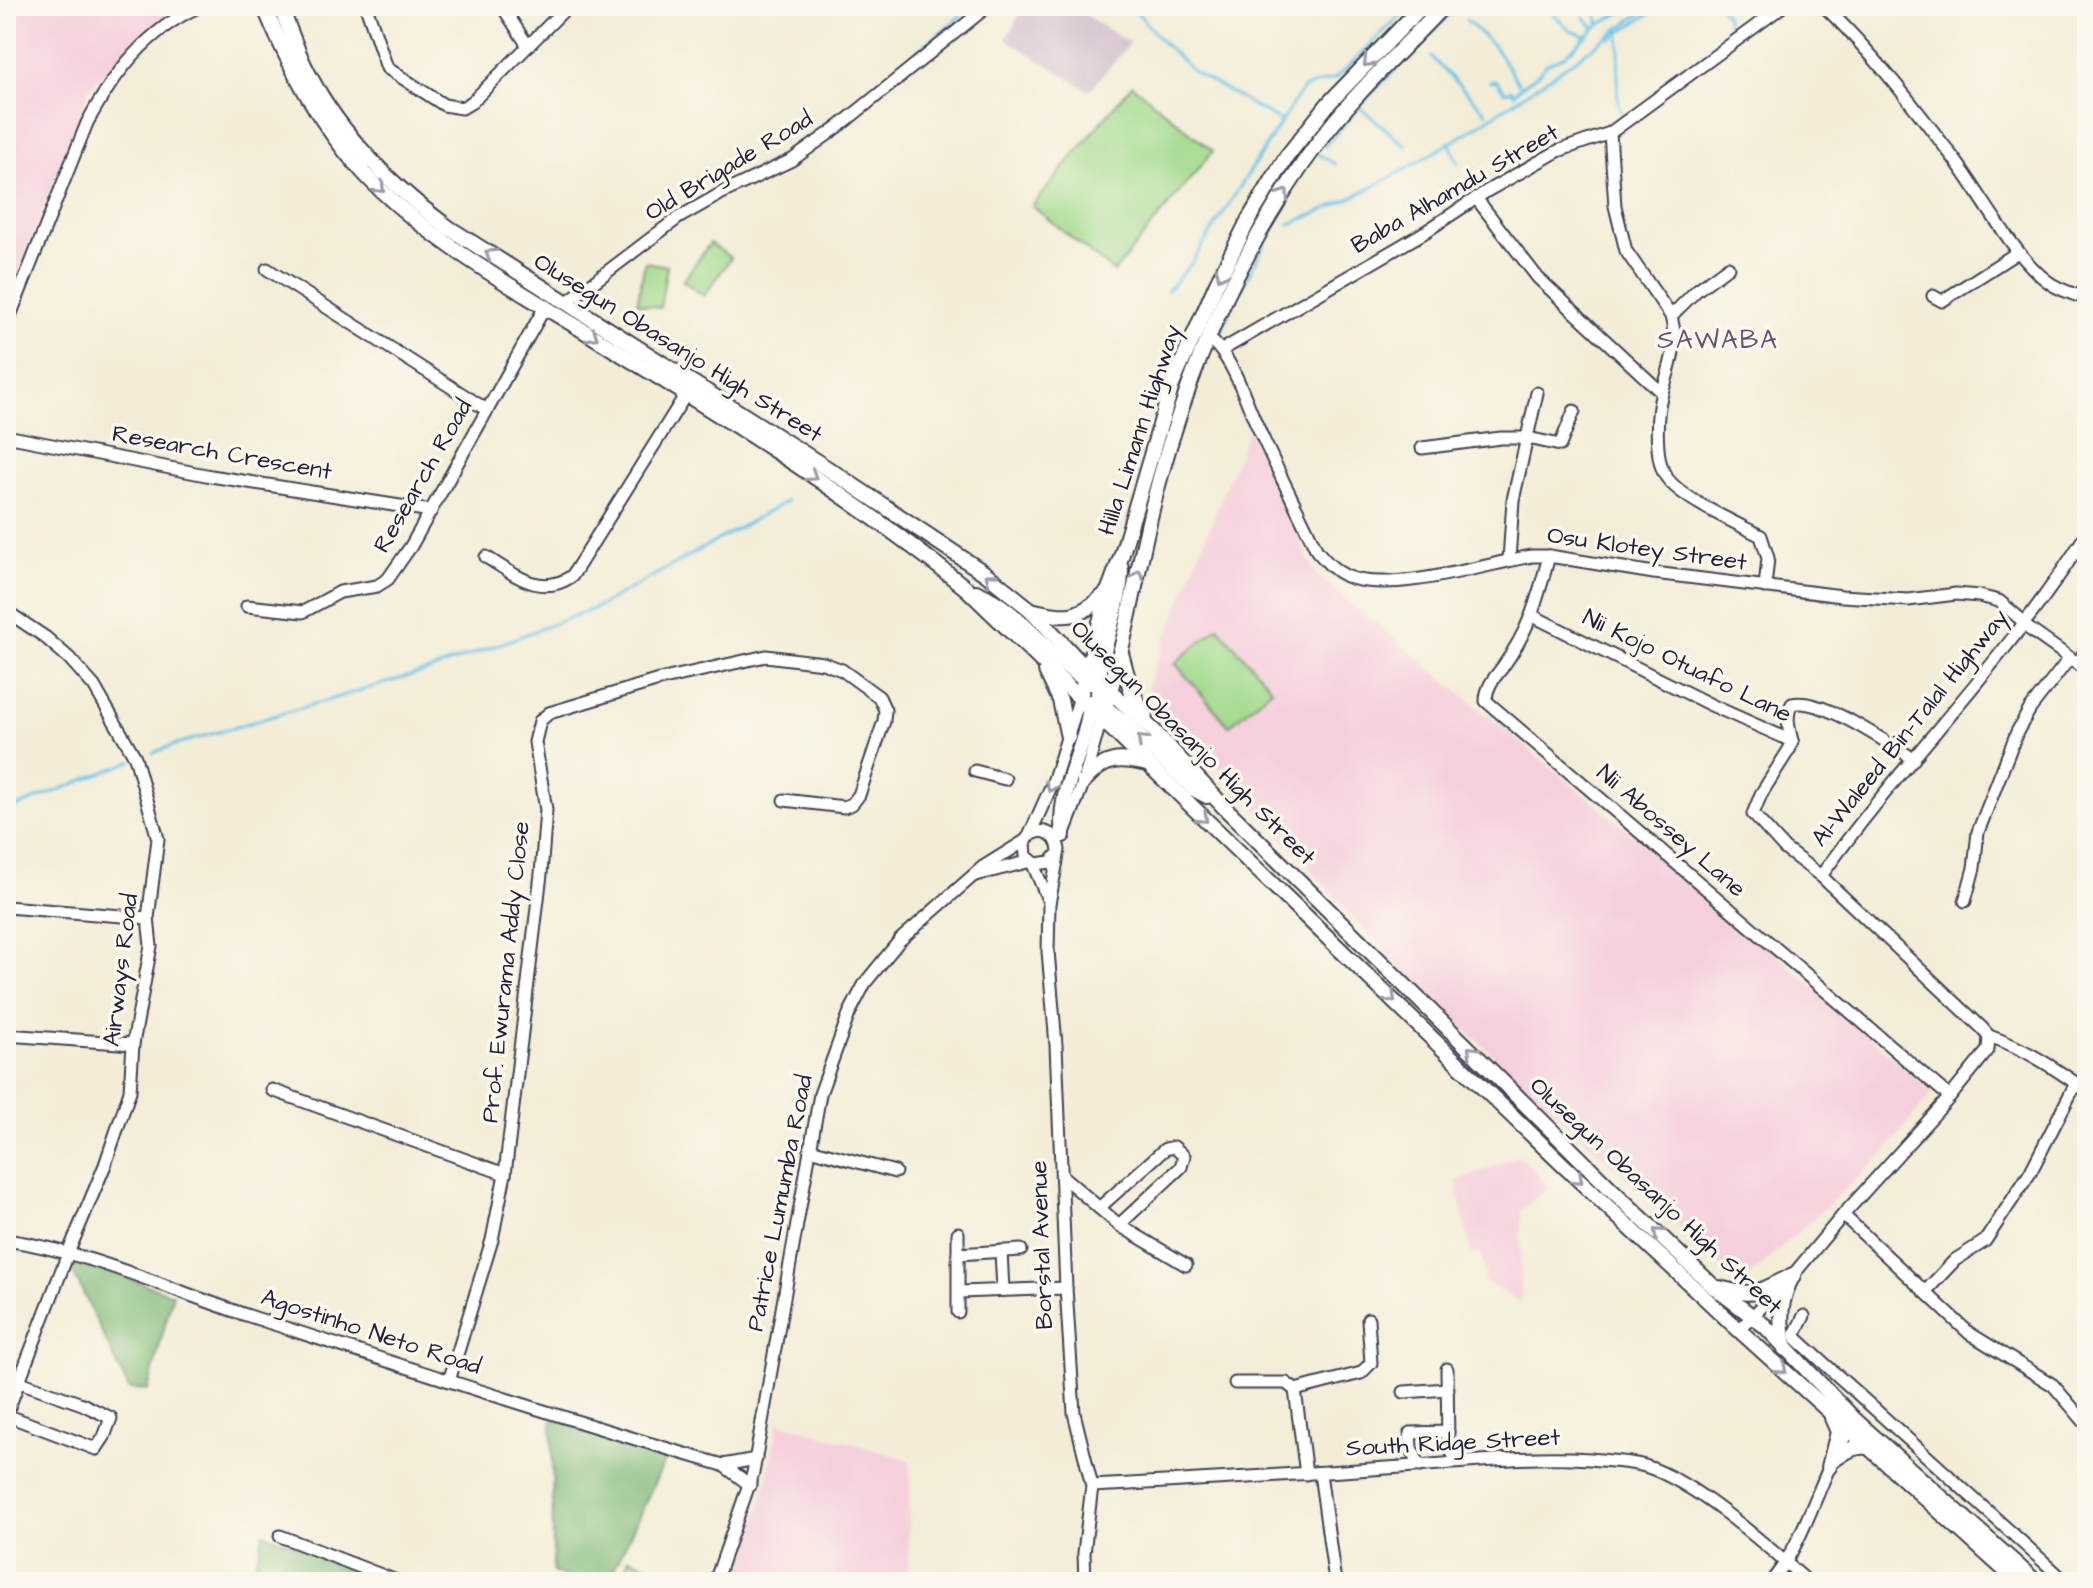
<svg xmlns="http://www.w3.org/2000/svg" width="2093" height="1588" viewBox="0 0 2093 1588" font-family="'Architects Daughter',sans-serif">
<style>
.built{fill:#f5cfdc}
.industrial{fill:#d1bdcc}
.green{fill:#a2da8c;stroke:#627e64;stroke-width:2}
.forest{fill:#81ba78;stroke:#526e5a;stroke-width:2}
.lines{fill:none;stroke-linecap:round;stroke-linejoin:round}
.stream{stroke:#6bc4e9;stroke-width:3}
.minor-casing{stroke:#414052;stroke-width:15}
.major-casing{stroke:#414052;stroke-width:18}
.minor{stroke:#fff;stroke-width:11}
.major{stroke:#fff;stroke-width:14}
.oneway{stroke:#9c9ca7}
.labels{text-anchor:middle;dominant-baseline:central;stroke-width:7;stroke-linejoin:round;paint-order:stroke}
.street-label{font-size:24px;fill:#22223b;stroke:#fbf7ec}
.neighbourhood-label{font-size:26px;letter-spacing:2px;fill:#635375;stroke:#fbf7ec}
</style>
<rect width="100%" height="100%" fill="#fbf7ec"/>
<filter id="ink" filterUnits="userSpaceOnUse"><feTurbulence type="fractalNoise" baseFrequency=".0125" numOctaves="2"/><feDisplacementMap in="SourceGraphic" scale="16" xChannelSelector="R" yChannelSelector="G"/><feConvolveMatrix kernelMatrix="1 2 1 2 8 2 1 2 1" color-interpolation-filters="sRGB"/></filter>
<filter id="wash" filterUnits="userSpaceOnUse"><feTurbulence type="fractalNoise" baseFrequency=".006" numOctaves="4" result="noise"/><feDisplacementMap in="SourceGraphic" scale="32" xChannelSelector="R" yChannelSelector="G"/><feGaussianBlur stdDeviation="1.8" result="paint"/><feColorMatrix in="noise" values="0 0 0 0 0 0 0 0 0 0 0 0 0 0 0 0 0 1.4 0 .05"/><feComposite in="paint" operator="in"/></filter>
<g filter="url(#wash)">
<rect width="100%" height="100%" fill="#f3edd7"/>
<!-- built -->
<g class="built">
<polygon points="6,6 187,6 134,42 90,88 6,305"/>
<polygon points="1248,430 1316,575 1748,929 1932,1093 1885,1153 1741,1284 1400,969 1147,687"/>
<polygon points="1520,1155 1549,1188 1521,1210 1521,1303 1485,1282 1481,1252 1471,1254 1456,1182"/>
<polygon points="779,1422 910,1460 908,1582 746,1582 738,1580 762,1502"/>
</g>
<!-- industrial -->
<polygon class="industrial" points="1024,6 1071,6 1130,43 1089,91 1006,39"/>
<!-- green -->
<g class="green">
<polygon points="1132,85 1213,151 1114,272 1032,206"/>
<polygon points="710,243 731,258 704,296 683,281"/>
<polygon points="645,262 667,266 660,308 637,303"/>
<polygon points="1218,627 1272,689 1229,726 1175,663"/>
<polygon points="629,1558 688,1582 619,1582"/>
</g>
<!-- forest -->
<g class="forest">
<polygon points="66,1257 173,1294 148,1390 129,1389"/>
<polygon points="552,1419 666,1458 608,1582 578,1582 553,1572"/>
<polygon points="264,1533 388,1580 250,1582"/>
</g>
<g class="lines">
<!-- stream -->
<g class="stream">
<polyline points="1132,6 1163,43 1194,72 1282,122"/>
<polyline points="1594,6 1600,24"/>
<polyline points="1719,6 1725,14 1729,27"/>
<polyline points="1546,7 1570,30 1587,36"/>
<polyline points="1584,17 1595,28"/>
<polyline points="1466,20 1494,46 1519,84"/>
<path d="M1619,28C1623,57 1610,91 1624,118"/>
<polyline points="1610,39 1661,6"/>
<polyline points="1431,57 1487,113"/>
<path d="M1490,82L1496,81L1505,92L1511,90L1514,94C1523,81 1538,79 1546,64L1563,57L1595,28L1630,6"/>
<polyline points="1360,107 1406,146"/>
<polyline points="1449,142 1458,163"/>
<polyline points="1324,147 1373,92 1459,6"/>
<polyline points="1318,154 1335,164"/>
<polyline points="738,179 771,162 843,114 972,6"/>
<path d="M1290,224C1421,174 1537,86 1651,6"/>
<polyline points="1167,291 1191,264 1299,94 1304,88 1336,78 1410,6"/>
<polyline points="568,293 605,267"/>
<polyline points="1220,339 1225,321 1284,206"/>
<polyline points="153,753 177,744 431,670 598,607 787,501"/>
<polyline points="6,811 132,761"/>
</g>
</g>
</g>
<g filter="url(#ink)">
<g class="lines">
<defs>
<g id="minor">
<polyline points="366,6 387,68 444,105 462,108 472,102 568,6"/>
<polyline points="502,6 528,46"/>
<path d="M1824,6C1873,53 1914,106 1955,160C1981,194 2018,264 2053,285C2063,291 2076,295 2087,299"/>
<path d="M1610,133L1615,206L1626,251L1671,316C1679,345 1670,366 1662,393C1656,413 1654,461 1667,478C1682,499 1736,523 1761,536L1768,558L1765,587"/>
<polyline points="1476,198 1538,278 1662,393"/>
<polyline points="267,269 487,410"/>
<polyline points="1933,296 1942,301 2018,252"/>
<polyline points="566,303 678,218 722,193 792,160 838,127 988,6"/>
<polyline points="1671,316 1697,290 1728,267"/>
<path d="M6,326L87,123C114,73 147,30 200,6"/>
<path d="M1208,337C1234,360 1242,392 1256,423C1275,466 1297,508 1317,551C1326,561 1333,570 1346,576C1389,595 1486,564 1532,556H1549L1654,573L1842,596L1908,600L1956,594L1979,596L1999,601L2024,622"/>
<polyline points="1222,350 1425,232 1487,191 1558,151 1610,133 1783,6"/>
<polyline points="6,436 211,476 431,511"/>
<polyline points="1422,448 1501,438 1528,438 1560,445 1574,411"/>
<path d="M1549,556C1537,601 1530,629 1502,668C1494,678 1486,687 1486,701L1950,1097"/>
<path d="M486,557C514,574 540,598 572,576L686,394"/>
<polyline points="1509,560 1513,500 1537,393"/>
<polyline points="247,606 303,612 340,592 377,586 388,579 411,546 545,307"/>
<polyline points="6,611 45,637 69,658 94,686 135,757 158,839 148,918 151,946 133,1044 130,1091 105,1165 69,1251 6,1415"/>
<polyline points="1533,616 1711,705 1792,741"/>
<polyline points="2022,624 2087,670"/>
<polyline points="2078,664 2087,647"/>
<polyline points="1792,741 1790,748 1761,794 1753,814 1785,849 1821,876"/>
<path d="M1792,741C1789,728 1785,716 1792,704C1821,696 1888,744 1914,759"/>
<polyline points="975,771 1005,779"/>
<polyline points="1064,833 1084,781 1101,719"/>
<polyline points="1030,834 1053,782 1080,697"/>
<path d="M1057,855L1051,862L1036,864L1026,856L1025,841C1037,825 1056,830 1059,850L1049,904L1048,951L1056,1045L1066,1288L1074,1413L1092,1486L1084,1553L1085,1582"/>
<polyline points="1032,862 1049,902"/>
<polyline points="976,875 1031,861"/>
<polyline points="1965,901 1974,868 1978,832 2017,732 2030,709 2069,659"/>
<polyline points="6,907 148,918"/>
<polyline points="6,1035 133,1044"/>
<path d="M1989,1036C2025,1048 2056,1069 2087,1091"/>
<polyline points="272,1090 505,1174"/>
<polyline points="810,1149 895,1172"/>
<polyline points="1062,1176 1119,1225 1186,1265"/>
<polyline points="1099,1208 1165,1149 1174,1147 1184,1156 1181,1167 1119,1225"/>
<polyline points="1843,1215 1969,1333 2053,1385 2087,1425"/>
<polyline points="958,1233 958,1312"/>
<path d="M6,1240C90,1252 168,1289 249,1316C406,1367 564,1419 723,1465L750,1485"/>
<polyline points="1001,1251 1003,1290"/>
<polyline points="958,1254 1021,1250"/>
<polyline points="959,1292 1066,1288"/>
<polyline points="1925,1292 1955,1260 1985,1241 2030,1173 2076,1083"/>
<polyline points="1804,1316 1795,1334 1796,1338 2066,1582"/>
<path d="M1739,1330L1793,1275L1843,1215L1950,1097L1988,1050L1989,1036L1982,1028L1821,876C1905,758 2011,656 2087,533"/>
<polyline points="1447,1369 1448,1446 1458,1462"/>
<polyline points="449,1381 492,1240 505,1174 541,874 546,810 535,742 540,721 549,713 659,680 766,656 823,663 842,670 879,697 885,710 884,721 859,795 852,804 844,807 784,800"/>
<polyline points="1235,1383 1286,1383 1295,1390 1361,1373 1371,1363 1368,1319"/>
<polyline points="1295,1390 1306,1474"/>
<polyline points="1404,1392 1448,1389"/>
<polyline points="6,1415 96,1449 104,1437 111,1418 82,1404 17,1381"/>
<polyline points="723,1465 756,1459"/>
<polyline points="1420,1466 1411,1448 1410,1433 1448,1432"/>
<polyline points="1320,1473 1335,1582"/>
<path d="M1092,1486C1199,1480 1307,1474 1414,1466C1473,1462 1531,1455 1590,1459C1608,1461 1628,1461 1645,1466C1696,1482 1767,1546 1808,1582"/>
<polyline points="280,1536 399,1582"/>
<polyline points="715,1582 753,1473 820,1094 849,1014 865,983 900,940 983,867 1025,841"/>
<path d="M1771,1582C1809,1537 1819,1473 1853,1424"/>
</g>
<g id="major">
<path d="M264,6C289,66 319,124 363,172C427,241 530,297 610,347C732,422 855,498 967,589L1563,1165L1739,1330L2018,1582"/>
<path d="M280,6C288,25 295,45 303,63C335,130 390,185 449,228L833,472L986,574L1031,610L1087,670L1153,730L1223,806L1615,1193L1714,1287L1765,1326L1855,1420L2036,1582"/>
<path d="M976,592C1022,611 1048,658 1090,683"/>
<path d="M1031,610C1069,619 1078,619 1108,592"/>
<polyline points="1121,653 1131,690 1145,716"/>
<polyline points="1046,671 1060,700 1068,737"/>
<polyline points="1080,697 1108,592 1121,557 1172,385 1217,283 1249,219 1287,156 1329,103 1422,6"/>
<polyline points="1099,703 1123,721 1194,789 1207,796"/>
<path d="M1100,711C1090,663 1122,615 1121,567"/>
<path d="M1101,719C1128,641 1138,557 1160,478C1193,357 1245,241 1320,140C1356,92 1402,50 1443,6"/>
<path d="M1084,781C1104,758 1118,757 1147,764"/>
<path d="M1063,835C1056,789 1088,747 1090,702"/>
<path d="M1719,1288C1757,1298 1759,1292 1793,1275"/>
<path d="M1785,1349C1779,1320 1779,1301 1793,1275"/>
<path d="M1835,1459C1847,1451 1854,1445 1869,1447"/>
<polyline points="1829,1467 1838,1432 1832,1418"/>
</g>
</defs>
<!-- minor casing -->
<use href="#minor" class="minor-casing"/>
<!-- major casing -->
<use href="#major" class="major-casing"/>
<!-- minor -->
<use href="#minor" class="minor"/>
<!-- major -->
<use href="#major" class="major"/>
</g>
<!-- one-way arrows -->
<defs><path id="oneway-chevron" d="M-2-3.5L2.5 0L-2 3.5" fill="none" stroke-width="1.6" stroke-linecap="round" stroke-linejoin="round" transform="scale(2)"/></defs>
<g class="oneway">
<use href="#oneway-chevron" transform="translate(1368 62) rotate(134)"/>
<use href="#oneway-chevron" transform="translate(380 188) rotate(44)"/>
<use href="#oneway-chevron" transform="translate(1284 194) rotate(-56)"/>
<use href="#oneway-chevron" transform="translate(490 254) rotate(-148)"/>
<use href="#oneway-chevron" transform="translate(1221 275) rotate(117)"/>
<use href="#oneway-chevron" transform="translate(593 336) rotate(32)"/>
<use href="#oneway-chevron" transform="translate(812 476) rotate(33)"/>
<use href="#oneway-chevron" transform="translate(1138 575) rotate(-77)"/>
<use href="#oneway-chevron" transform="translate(990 578) rotate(-143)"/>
<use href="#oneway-chevron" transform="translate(1142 740) rotate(-136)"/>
<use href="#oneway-chevron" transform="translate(1051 787) rotate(111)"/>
<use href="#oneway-chevron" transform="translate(1203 818) rotate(44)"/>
<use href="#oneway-chevron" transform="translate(1391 998) rotate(44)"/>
<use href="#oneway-chevron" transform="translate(1472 1051) rotate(-135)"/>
<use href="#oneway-chevron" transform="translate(1578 1179) rotate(43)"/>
<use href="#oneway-chevron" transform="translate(1658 1233) rotate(-137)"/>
<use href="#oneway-chevron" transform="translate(1782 1369) rotate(42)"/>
</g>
</g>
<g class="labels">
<!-- street labels -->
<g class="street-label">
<text transform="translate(729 166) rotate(-31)">Old Brigade Road</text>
<text transform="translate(1455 189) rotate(-30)">Baba Alhamdu Street</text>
<text transform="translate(678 348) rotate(32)">Olusegun Obasanjo High Street</text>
<text transform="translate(1140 430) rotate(-72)">Hilla Limann Highway</text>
<text transform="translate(222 453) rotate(10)">Research Crescent</text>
<text transform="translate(423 476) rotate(-60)">Research Road</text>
<text transform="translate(1647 549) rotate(8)">Osu Klotey Street</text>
<text transform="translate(1687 666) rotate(26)">Nii Kojo Otuafo Lane</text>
<text transform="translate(1910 728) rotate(-51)">Al-Waleed Bin-Talal Highway</text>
<text transform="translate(1193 743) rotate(45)">Olusegun Obasanjo High Street</text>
<text transform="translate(1671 831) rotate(41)">Nii Abossey Lane</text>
<text transform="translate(121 970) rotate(-83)">Airways Road</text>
<text transform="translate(506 972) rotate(-84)">Prof. Ewurama Addy Close</text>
<text transform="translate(1656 1196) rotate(43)">Olusegun Obasanjo High Street</text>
<text transform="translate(780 1203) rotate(-79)">Patrice Lumumba Road</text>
<text transform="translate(1042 1245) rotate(-92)">Borstal Avenue</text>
<text transform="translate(371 1332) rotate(18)">Agostinho Neto Road</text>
<text transform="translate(1453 1443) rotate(-3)">South Ridge Street</text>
</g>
<!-- neighbourhood labels -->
<g class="neighbourhood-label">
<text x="1718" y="340">SAWABA</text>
</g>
</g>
<!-- margin -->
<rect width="2093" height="1588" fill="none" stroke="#fbf7ec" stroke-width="32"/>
</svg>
